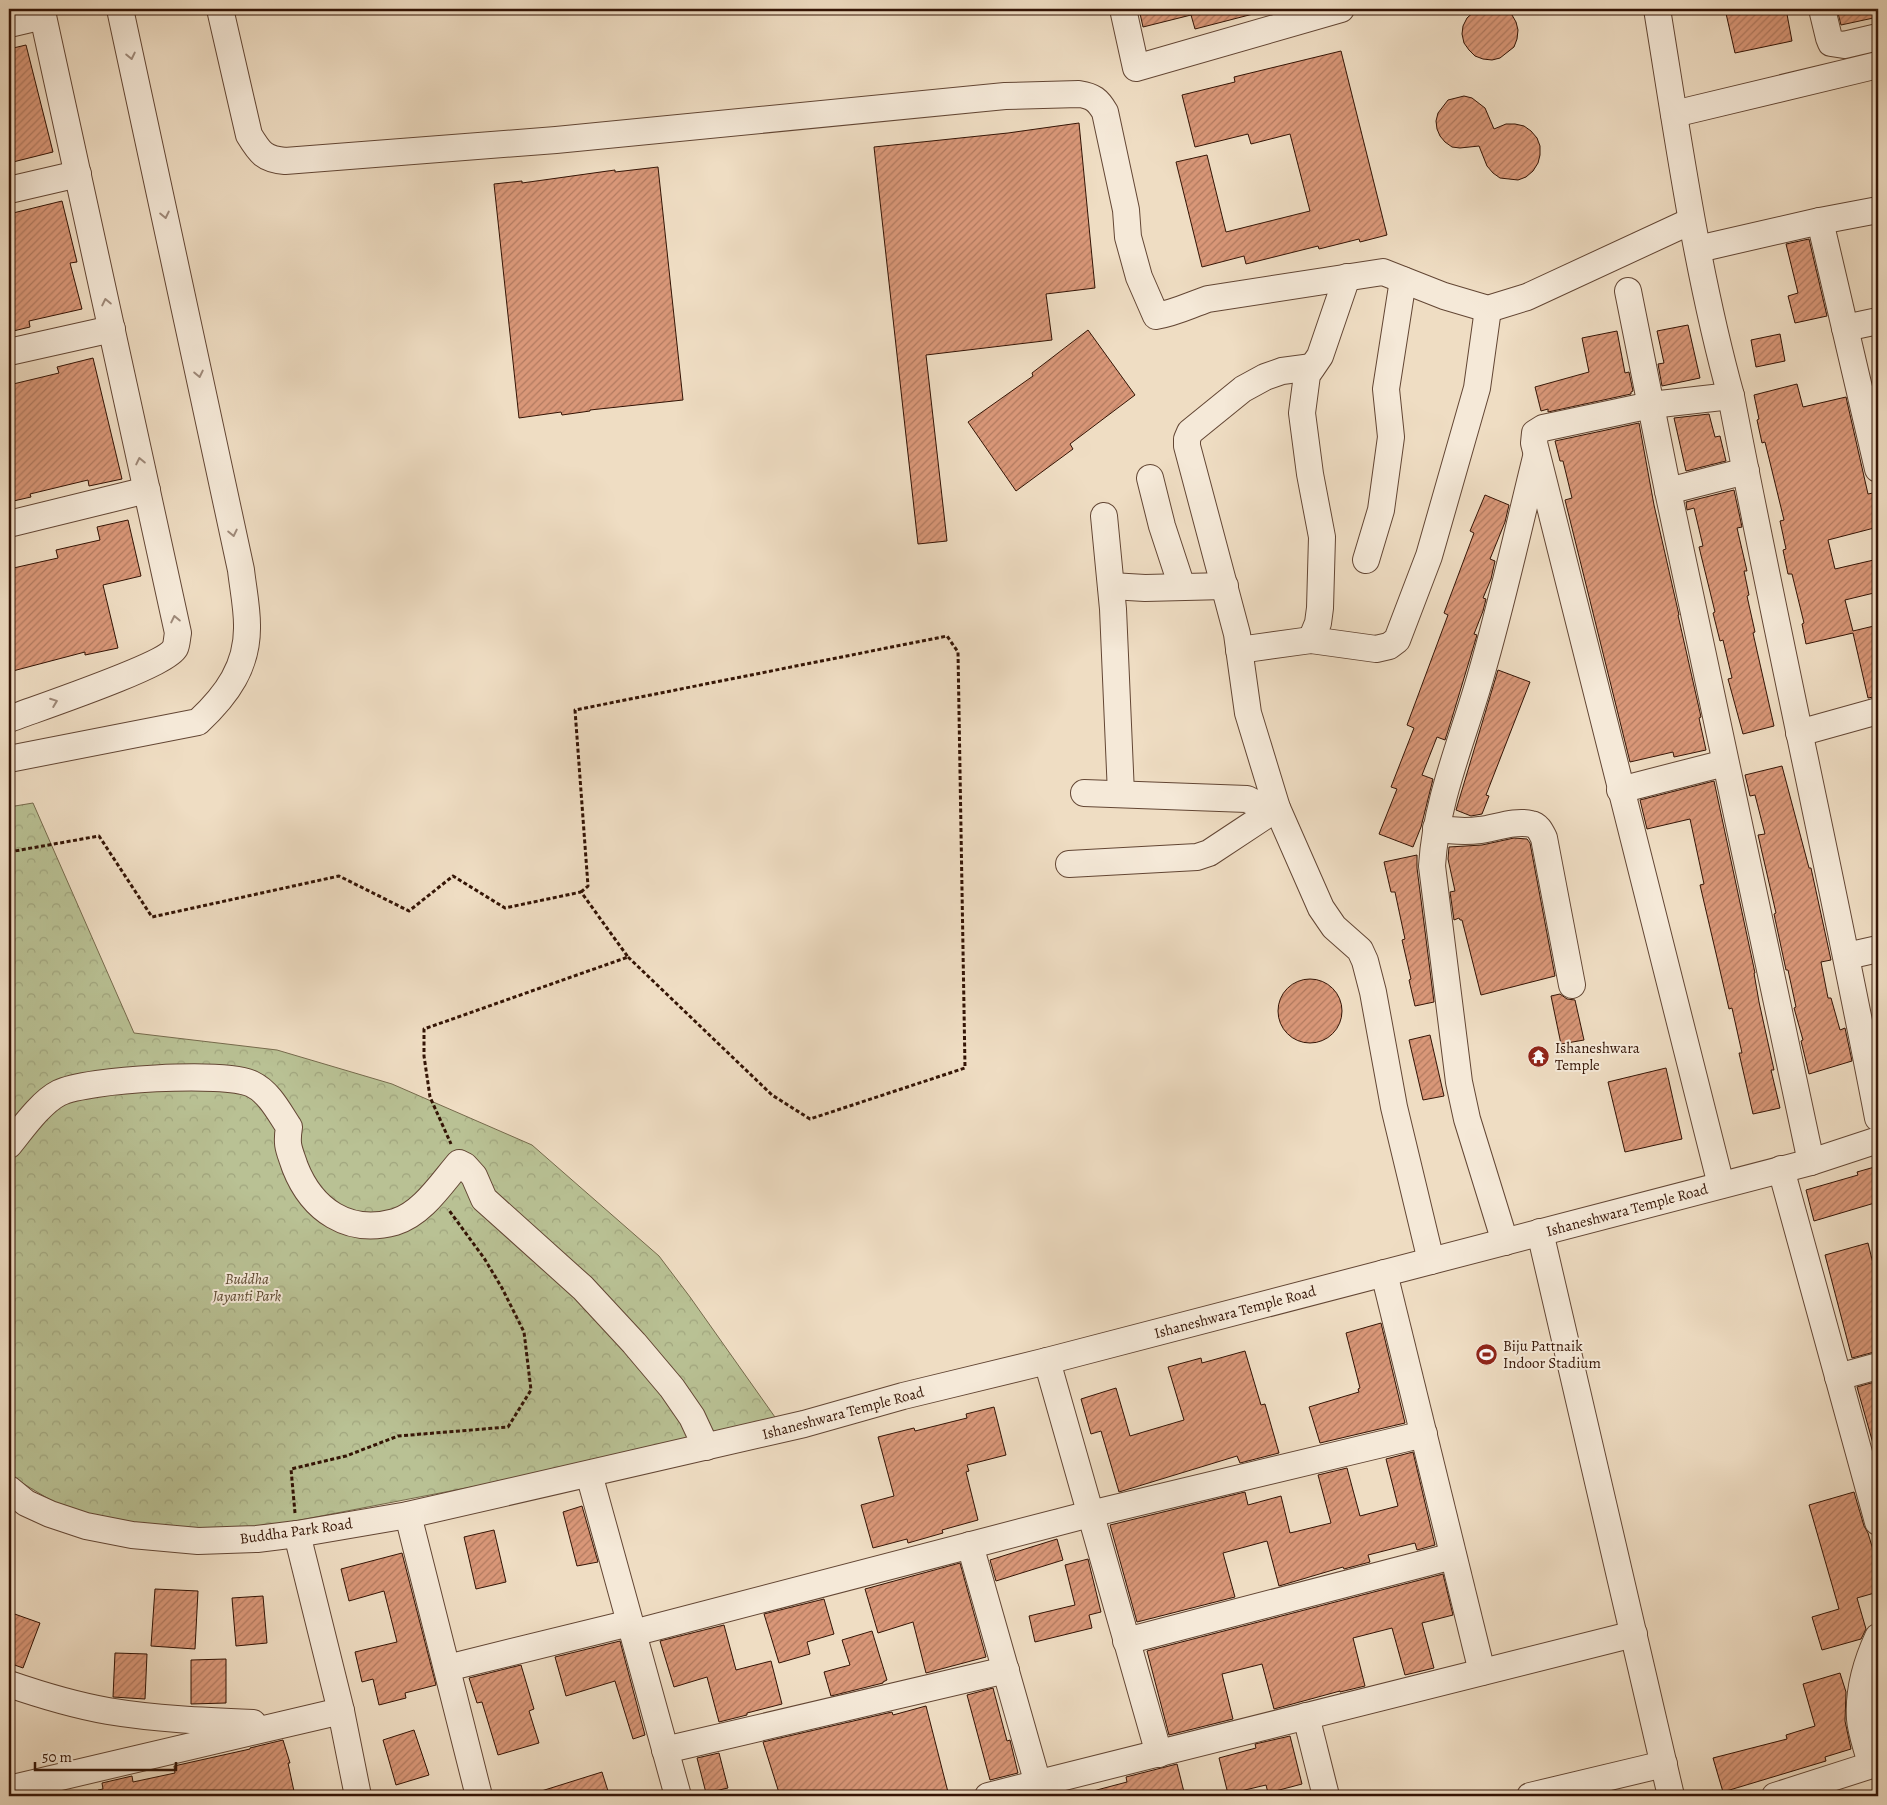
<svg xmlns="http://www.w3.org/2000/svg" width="1887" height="1805" viewBox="0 0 1887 1805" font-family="Alegreya,serif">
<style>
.park{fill:url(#park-crowns);stroke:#766a4c}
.building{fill:url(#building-hatch);stroke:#341405}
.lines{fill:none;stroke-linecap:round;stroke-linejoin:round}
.minor-casing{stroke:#634634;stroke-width:28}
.path{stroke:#341405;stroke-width:3;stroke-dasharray:4 2.5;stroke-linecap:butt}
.minor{stroke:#f5e9d8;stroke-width:26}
.oneway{stroke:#9e8979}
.labels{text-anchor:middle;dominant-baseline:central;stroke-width:4;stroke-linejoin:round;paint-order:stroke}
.poi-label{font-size:15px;fill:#341405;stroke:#f5e9d8;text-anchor:start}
.street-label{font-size:15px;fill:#341405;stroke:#f5e9d8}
.park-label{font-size:15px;font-style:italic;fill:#5c4830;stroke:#f5e9d8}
</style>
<defs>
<pattern id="park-crowns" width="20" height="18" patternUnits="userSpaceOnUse" patternTransform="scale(1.25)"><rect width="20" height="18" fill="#b9c194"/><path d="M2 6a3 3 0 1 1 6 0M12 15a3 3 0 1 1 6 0" fill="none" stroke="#a0a57e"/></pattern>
<pattern id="building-hatch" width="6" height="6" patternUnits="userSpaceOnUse" patternTransform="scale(1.25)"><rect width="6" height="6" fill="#d99778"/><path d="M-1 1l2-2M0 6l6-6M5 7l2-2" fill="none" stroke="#b17a60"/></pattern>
</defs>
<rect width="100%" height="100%" fill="#efddc3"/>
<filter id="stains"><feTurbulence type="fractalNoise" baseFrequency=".004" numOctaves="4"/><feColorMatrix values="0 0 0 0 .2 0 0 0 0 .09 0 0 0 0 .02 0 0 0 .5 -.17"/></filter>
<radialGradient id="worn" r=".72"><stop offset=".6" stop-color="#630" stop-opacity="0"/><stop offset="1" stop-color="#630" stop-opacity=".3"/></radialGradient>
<!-- park -->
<polygon class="park" points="33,803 134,1033 277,1050 392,1084 532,1145 659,1256 690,1297 782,1427 233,1533 137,1526 62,1507 9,1475 9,807"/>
<!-- building -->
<g class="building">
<polygon points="1139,9 1253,9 1253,14 1195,29 1191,15 1143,27"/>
<polygon points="1477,9 1505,9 1512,15 1516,22 1518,30 1517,39 1514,47 1500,58 1492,60 1483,59 1475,56 1469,50 1464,43 1462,34 1463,26 1467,18"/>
<polygon points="1725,9 1786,9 1792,41 1735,53"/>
<polygon points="1837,9 1878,9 1878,17 1841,25"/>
<polygon points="26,45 53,152 9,163 9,49"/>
<polygon points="1341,51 1387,235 1360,242 1359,239 1319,249 1318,246 1246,264 1244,256 1202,267 1176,162 1207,155 1226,232 1310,211 1290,134 1251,144 1248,134 1195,147 1182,95 1235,82 1234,77"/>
<polygon points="1464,96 1472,98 1485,108 1494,129 1506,124 1515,124 1524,126 1531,131 1537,138 1540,146 1540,155 1538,163 1533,171 1526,177 1518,180 1500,178 1493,173 1487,166 1479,146 1460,148 1452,147 1445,142 1440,136 1437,129 1436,121 1438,113 1448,100"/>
<polygon points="1079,123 1095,288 1046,294 1052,340 926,355 947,541 918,544 874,147 1008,133"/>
<polygon points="658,167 683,400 590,410 590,411 562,415 561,412 519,418 494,184 522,181 522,183 615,170 615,172"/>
<polygon points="62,201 77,262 70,263 82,309 29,321 30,327 9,332 9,214"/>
<polygon points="1809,239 1827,316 1795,323 1788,296 1798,293 1786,244"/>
<polygon points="1688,325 1700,378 1662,386 1658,364 1664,363 1657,331"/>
<polygon points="1088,330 1135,395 1070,444 1073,449 1016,491 968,422 1033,376 1032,373"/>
<polygon points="1617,331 1625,373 1629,372 1633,391 1631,392 1631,394 1548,412 1548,409 1541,411 1535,387 1589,372 1582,338"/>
<polygon points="1780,334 1785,361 1756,367 1751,340"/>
<polygon points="93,358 122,479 89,486 88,480 30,494 31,497 9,502 9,385 59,373 57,367"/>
<polygon points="1797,384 1803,407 1846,397 1868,494 1873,493 1878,515 1878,527 1828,540 1835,569 1878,559 1878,592 1845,600 1853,631 1878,625 1878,696 1868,698 1853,633 1806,644 1802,624 1804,623 1792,574 1788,574 1783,550 1786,549 1780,521 1784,520 1765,442 1762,443 1757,420 1759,419 1754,395"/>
<polygon points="1709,414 1715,437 1720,436 1726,461 1686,471 1674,418"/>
<polygon points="1639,423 1654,505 1679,615 1678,615 1701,717 1699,718 1706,750 1674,757 1673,752 1630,762 1565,500 1572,498 1563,461 1560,461 1555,441"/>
<polygon points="1734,490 1742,527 1737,528 1747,571 1744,571 1749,595 1747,596 1755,632 1753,633 1774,726 1743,734 1728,679 1732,678 1723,640 1720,641 1713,613 1715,612 1699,547 1703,546 1694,508 1687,510 1686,502"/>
<polygon points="1485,495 1509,505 1505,522 1490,559 1495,561 1491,579 1483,598 1486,599 1483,611 1474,634 1477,635 1452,718 1445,740 1437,737 1422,775 1433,779 1421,827 1413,847 1379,834 1397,789 1391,787 1414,728 1407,725 1448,615 1444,613 1474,533 1470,531"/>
<polygon points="128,520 141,576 103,585 118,648 85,655 85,652 9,672 9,569 58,558 56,550 100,540 97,527"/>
<polygon points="1498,670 1530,682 1486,795 1489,796 1482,814 1471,816 1456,810"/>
<polygon points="1782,766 1809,868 1811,868 1831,960 1821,962 1828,998 1831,998 1840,1030 1845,1028 1852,1061 1809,1074 1801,1041 1803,1040 1794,1008 1796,1007 1788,970 1786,970 1774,914 1776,913 1758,835 1765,834 1755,795 1750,796 1745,775"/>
<polygon points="1714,781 1755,973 1754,973 1759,1002 1774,1070 1771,1070 1780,1108 1753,1114 1739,1053 1742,1053 1732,1008 1729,1009 1700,885 1704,884 1690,819 1647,829 1640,800"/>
<polygon points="1514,838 1527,839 1530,843 1555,976 1481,995 1462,920 1460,920 1459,918 1454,920 1450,892 1455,891 1448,859 1449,847 1482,845"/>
<polygon points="1417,855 1417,868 1434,1002 1415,1006 1409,980 1411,979 1402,940 1405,939 1395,892 1391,892 1384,862"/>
<circle cx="1310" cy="1011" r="32"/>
<polygon points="1560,994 1567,999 1575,1000 1584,1040 1561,1044 1551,996"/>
<polygon points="1430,1035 1444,1096 1423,1100 1409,1040"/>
<polygon points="1666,1068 1682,1139 1625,1152 1608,1082"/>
<polygon points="1878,1166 1878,1202 1814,1221 1806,1190 1858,1175 1857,1172"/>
<polygon points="1868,1243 1878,1284 1878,1351 1852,1358 1825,1255"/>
<polygon points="1381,1323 1405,1423 1320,1443 1309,1407 1359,1392 1358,1389 1360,1388 1346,1333"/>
<polygon points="1245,1351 1261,1405 1265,1404 1279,1453 1240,1463 1237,1456 1119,1492 1101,1431 1091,1434 1081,1399 1116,1388 1130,1436 1184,1420 1168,1367 1201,1358 1202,1363"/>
<polygon points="1878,1381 1878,1446 1874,1447 1857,1387"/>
<polygon points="994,1407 1006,1455 967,1465 969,1471 966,1472 978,1520 942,1530 943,1533 908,1543 907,1539 873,1548 861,1505 894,1496 878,1437 914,1428 915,1431 967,1418 966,1414"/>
<polygon points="1413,1452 1435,1545 1417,1550 1415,1543 1368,1555 1370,1562 1344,1569 1343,1567 1279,1586 1267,1541 1223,1553 1235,1597 1137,1622 1110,1525 1245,1492 1248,1505 1281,1496 1290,1533 1331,1523 1318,1475 1347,1468 1360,1516 1398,1506 1386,1459"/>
<polygon points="1854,1492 1864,1526 1868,1533 1876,1560 1878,1559 1878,1592 1857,1598 1866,1629 1861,1639 1822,1650 1812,1617 1839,1609 1809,1505"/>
<polygon points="582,1506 598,1562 577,1566 563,1512"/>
<polygon points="494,1530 506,1582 476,1589 464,1537"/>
<polygon points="1057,1539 1063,1560 996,1581 990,1560"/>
<polygon points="402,1553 436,1685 405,1693 406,1698 379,1705 373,1679 362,1682 355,1652 397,1642 384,1591 349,1601 341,1569"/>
<polygon points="1088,1559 1101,1612 1089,1615 1092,1628 1035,1642 1029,1616 1075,1605 1065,1565"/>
<polygon points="960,1563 986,1657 926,1673 913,1622 878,1633 865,1589"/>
<polygon points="1443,1574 1453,1615 1422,1623 1434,1668 1405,1675 1392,1628 1353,1638 1365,1686 1340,1692 1340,1691 1274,1709 1262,1664 1222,1674 1233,1719 1169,1735 1147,1651"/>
<polygon points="155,1589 198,1591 195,1649 151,1646"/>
<polygon points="263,1596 267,1643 236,1646 232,1598"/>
<polygon points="824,1599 834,1634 807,1642 810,1654 779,1663 764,1614"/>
<polygon points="9,1612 40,1623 23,1668 9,1663"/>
<polygon points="724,1625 736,1670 771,1661 782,1704 747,1713 747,1715 719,1722 707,1677 674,1687 660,1641"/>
<polygon points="872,1631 887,1680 883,1682 883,1683 831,1696 824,1672 850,1665 842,1640"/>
<polygon points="620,1641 645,1735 633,1739 615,1681 566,1696 555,1657"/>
<polygon points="115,1653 147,1654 145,1699 113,1697"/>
<polygon points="226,1659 226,1703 191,1704 191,1660"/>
<polygon points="521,1665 534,1709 529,1711 539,1743 498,1755 482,1702 477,1703 469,1678"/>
<polygon points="1840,1673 1846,1692 1845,1721 1851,1749 1825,1757 1826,1761 1723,1792 1713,1758 1787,1739 1786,1735 1815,1726 1803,1684"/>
<polygon points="993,1688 1007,1741 1010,1740 1018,1773 990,1780 967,1695"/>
<polygon points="926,1706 949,1796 780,1796 763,1742 892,1712 893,1715"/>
<polygon points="414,1730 429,1775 396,1785 383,1740"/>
<polygon points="1290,1736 1302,1784 1268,1793 1266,1785 1228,1794 1219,1758 1256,1748 1255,1744"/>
<polygon points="283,1740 290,1763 288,1763 295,1796 99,1796 98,1790 103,1789 102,1783 132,1776 133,1782 175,1773 174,1766 250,1749 250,1748"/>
<polygon points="719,1753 728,1788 706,1793 697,1758"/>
<polygon points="1177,1764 1185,1796 1094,1796 1093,1791 1127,1782 1126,1777"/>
<polygon points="602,1772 608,1791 592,1796 535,1796 535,1793"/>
</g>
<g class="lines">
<defs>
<g id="minor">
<path d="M220,9L249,135C260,153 264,159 285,161L556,140L1005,96L1079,94C1093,96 1098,100 1105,112L1126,210L1128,237L1139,277L1156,316C1175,313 1190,305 1208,299L1383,272L1444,296L1488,309L1527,297L1691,221"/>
<polyline points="1123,9 1136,68 1341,9"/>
<path d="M1657,9C1678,138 1696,269 1731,396C1777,637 1832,877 1878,1118"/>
<polyline points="1822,9 1829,38 1831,43 1844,45 1878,37"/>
<polyline points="9,24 43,16 42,9"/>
<polyline points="1674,114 1878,65"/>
<polyline points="9,190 78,174"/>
<polyline points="1820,221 1878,469"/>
<polyline points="1698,249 1820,221 1878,210"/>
<polyline points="1628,291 1668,491 1811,1162"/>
<polyline points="1845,328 1878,321"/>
<polyline points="9,352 112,329"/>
<polyline points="1312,367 1282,371 1265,377 1243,389 1190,432 1187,439 1187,446 1237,634 1248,713 1277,808 1321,908 1334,927 1360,950 1365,961 1373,992 1394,1107 1431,1261"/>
<polyline points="1150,478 1162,526 1182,587"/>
<polyline points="1668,491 1746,471"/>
<polyline points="1104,516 1113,609 1121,794"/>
<polyline points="9,524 147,490"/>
<polyline points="1366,560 1381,510 1391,437 1386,389 1403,280"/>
<polyline points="1111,586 1145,588 1225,586"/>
<polyline points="1311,640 1318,623 1320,608 1322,537 1310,474 1302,413 1307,375 1320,356 1347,277"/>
<polyline points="1239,650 1311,640 1376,649 1389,646 1397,640 1429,556 1477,388 1488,309"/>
<path d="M9,719C35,709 165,666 175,648C177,644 177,637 178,633L43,16L44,9"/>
<polyline points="1799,733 1878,711"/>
<path d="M9,759L198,722C227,695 248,666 247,625C247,607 243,588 241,570L120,9"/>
<polyline points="1620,790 1725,763"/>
<polyline points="1084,793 1247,799 1257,804 1268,814"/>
<path d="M1436,828C1451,831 1465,832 1480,830C1496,828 1515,820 1531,824C1538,825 1541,832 1544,838L1572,985"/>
<polyline points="1069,864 1197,857 1209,853 1277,808"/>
<polyline points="1847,956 1878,949"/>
<path d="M9,1145C22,1129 41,1102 59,1093C87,1079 225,1071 252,1084C269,1092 279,1112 289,1127C286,1146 289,1149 295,1167C312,1210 348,1235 395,1222C422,1214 441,1184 459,1163L465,1166L474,1176L484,1199L583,1288L634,1343L672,1388L692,1417L706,1447"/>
<polyline points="1781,1169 1878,1522"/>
<polyline points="1721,1185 1534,443 1535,433 1543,428 1651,405 1731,396"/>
<polyline points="1540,1232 1671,1796"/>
<path d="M1505,1242L1467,1119L1459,1082L1432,866C1436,800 1463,739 1481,675C1502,603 1518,530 1536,457"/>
<polyline points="1384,1273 1482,1672"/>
<polyline points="1047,1361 1159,1754"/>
<polyline points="1838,1377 1878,1366"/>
<polyline points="589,1474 678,1796"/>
<polyline points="9,1489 26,1503 50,1514 86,1526 132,1535 198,1541 257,1539 297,1534 408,1515 804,1424 903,1396 1047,1361 1811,1162 1878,1140"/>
<polyline points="408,1515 479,1796"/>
<polyline points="297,1534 341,1711 358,1796"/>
<polyline points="970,1545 1038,1784"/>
<polyline points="633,1633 1090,1514 1424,1434"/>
<polyline points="1126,1641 1453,1556"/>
<polyline points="447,1668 630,1623"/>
<path d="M9,1684C41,1695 74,1705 108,1711C156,1719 204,1721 253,1723"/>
<polyline points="1306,1716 1326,1796"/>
<polyline points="665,1750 1006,1670"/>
<path d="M1871,1765C1868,1750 1861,1734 1860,1719C1858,1690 1866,1663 1878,1637"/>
<polyline points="9,1789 341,1711"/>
<polyline points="988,1796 1634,1634"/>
<polyline points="1530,1796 1664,1764"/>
<polyline points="1775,1796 1878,1763"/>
</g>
</defs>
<!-- minor casing -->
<use href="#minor" class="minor-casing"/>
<!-- path -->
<g class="path">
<polyline points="9,852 99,836 152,917 339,876 409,911 453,876 505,908 581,892 628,957 424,1029 424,1056 430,1097 451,1144"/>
<polyline points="581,892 588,886 575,710 947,636 958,652 965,1068 810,1119 772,1095 628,957"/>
<polyline points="295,1513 291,1469 346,1456 398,1436 508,1427 531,1390 524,1332 502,1288 484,1258 448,1209"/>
</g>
<!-- minor -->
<use href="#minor" class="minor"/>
</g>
<!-- one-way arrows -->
<defs><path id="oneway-chevron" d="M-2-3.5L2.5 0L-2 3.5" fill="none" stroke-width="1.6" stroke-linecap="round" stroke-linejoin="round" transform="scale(1.25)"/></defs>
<g class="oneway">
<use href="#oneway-chevron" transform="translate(131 56) rotate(78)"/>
<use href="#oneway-chevron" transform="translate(165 215) rotate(78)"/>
<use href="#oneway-chevron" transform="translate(106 302) rotate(-102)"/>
<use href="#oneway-chevron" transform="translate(199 374) rotate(78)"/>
<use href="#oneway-chevron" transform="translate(140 461) rotate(-102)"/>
<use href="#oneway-chevron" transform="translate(233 533) rotate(78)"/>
<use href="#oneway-chevron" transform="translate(175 619) rotate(-102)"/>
<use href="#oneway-chevron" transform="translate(54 702) rotate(-21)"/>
</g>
<!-- icons -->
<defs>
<symbol id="temple-disc" viewBox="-11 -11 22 22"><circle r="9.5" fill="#8f2418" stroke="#f5e9d8"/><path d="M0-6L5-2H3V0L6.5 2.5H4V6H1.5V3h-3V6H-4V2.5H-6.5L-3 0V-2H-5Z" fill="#fff"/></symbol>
<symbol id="stadium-disc" viewBox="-11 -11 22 22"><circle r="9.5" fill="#8f2418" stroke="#f5e9d8"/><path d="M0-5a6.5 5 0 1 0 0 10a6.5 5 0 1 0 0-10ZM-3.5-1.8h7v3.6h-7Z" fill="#fff"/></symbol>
</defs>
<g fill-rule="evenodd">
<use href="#temple-disc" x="1526" y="1044" width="25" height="25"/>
<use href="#stadium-disc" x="1474" y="1342" width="25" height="25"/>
</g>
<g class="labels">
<!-- poi labels -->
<g class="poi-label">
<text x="1555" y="1048">Ishaneshwara<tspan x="1555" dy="17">Temple</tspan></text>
<text x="1503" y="1346">Biju Pattnaik<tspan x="1503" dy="17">Indoor Stadium</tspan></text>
</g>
<!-- street labels -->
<g class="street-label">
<text transform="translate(1627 1210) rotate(-15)">Ishaneshwara Temple Road</text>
<text transform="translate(1235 1312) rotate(-15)">Ishaneshwara Temple Road</text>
<text transform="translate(843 1413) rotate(-15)">Ishaneshwara Temple Road</text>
<text transform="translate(296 1531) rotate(-8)">Buddha Park Road</text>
</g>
<!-- park labels -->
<g class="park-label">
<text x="247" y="1279">Buddha<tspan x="247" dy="17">Jayanti Park</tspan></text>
</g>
</g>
<!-- margin -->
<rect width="1887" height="1805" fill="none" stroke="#efddc3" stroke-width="30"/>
<rect x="10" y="10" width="1867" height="1785" fill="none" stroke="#341405" stroke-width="2.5"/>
<rect x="15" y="15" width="1857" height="1775" fill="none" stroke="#341405"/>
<!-- scale -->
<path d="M35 1762v8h141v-8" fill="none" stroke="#341405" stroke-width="2.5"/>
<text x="42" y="1762" font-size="15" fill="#341405" stroke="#f5e9d8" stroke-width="4" paint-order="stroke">50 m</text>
<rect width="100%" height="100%" filter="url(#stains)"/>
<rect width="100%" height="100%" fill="url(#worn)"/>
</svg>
